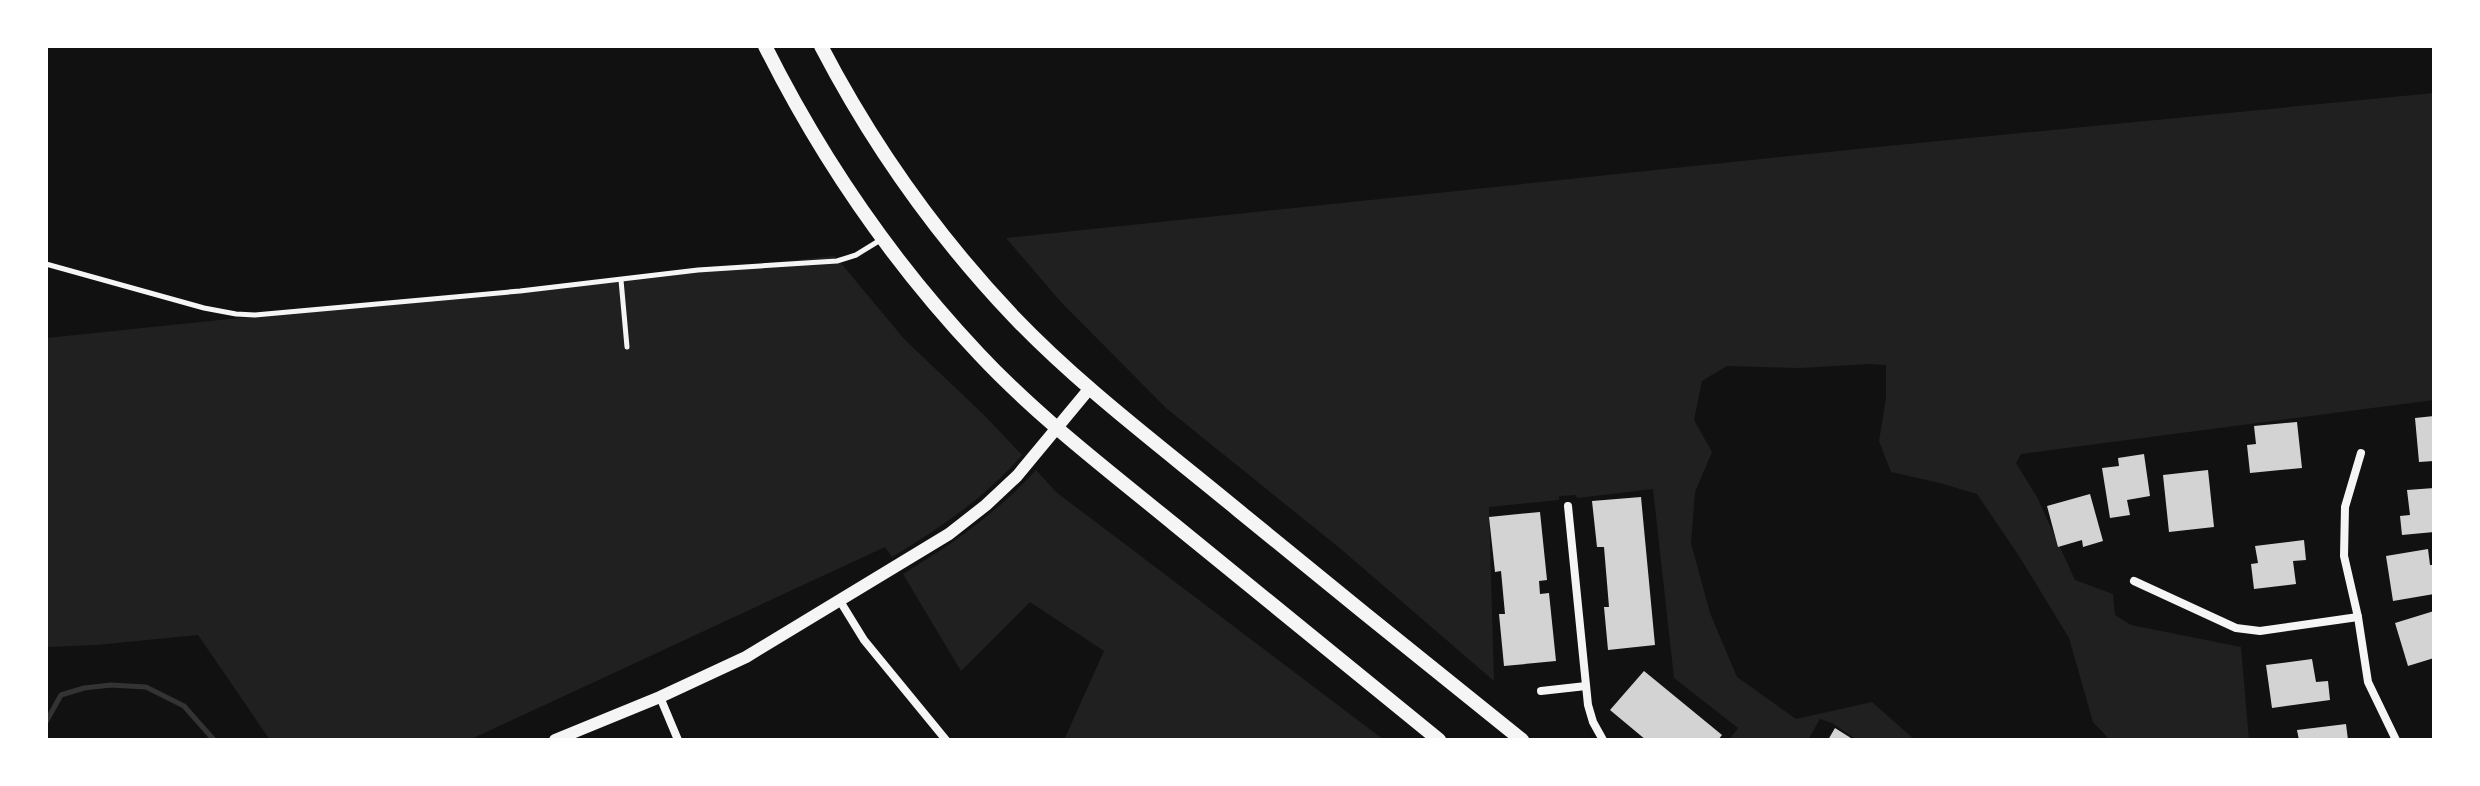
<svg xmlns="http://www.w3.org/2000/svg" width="2480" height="786" viewBox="0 0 2480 786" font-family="Commissioner,sans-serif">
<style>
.green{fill:#202020}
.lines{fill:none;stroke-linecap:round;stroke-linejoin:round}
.stream{stroke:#333;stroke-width:5}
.building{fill:#d3d3d3}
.service{stroke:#f5f5f5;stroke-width:5}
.minor{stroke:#f5f5f5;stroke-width:8}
.tertiary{stroke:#f5f5f5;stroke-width:12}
.secondary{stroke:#f5f5f5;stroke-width:14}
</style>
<rect width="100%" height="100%" fill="#111"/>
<!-- green -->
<g class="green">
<polygon points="2434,93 2434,400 2021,454 2016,463 2037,497 2075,580 2113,594 2115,615 2131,625 2241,647 2249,740 2110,740 2093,722 2069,638 2019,556 1977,494 1940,483 1891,472 1879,441 1886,398 1886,365 1868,364 1800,368 1727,366 1702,381 1694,420 1712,452 1695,492 1691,543 1710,613 1737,677 1796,719 1872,702 1915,740 1857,740 1832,723 1820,719 1808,740 1729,740 1738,728 1674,678 1653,489 1577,498 1576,495 1559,496 1559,500 1489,507 1494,681 1342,550 1166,408 1061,302 1006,238 1867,148"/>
<path d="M835,256L905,340L983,414L1022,455C985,498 940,528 892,557L885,547L469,740H270L198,635L96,645L46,647V338Z"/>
<path d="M1036,470L1056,492L1384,740H1064L1104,651L1030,602L961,671L903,574C952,544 997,513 1036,470Z"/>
</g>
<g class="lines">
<!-- stream -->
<polyline class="stream" points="46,722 61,695 84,688 111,685 146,687 184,706 214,740"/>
</g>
<!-- building -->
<g class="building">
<polygon points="2434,416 2434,461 2419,462 2415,418"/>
<polygon points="2297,422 2302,468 2250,473 2247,445 2256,444 2254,426"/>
<polygon points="2144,454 2150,496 2127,500 2130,515 2110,518 2102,468 2119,466 2118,458"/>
<polygon points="2208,470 2214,527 2169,532 2163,475"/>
<polygon points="2434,488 2434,532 2402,535 2400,516 2410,515 2407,490"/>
<polygon points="2090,494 2103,541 2083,547 2082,540 2058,547 2047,506"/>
<polygon points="1641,497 1655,645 1608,650 1604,607 1609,607 1604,547 1597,547 1592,501"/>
<polygon points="1540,512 1547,580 1539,581 1540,594 1549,593 1556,661 1504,666 1499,614 1505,614 1501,571 1495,572 1489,517"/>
<polygon points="2304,540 2306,560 2293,561 2296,584 2254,589 2251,564 2258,563 2255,546"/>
<polygon points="2428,549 2430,565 2434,565 2434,594 2393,601 2386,556"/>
<polygon points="2434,611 2434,658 2408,666 2395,623"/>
<polygon points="2312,659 2316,682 2328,681 2330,700 2272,708 2266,665"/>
<polygon points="1644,671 1722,735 1718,740 1646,740 1610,710"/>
<polygon points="2346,724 2348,740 2299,740 2297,730"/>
<polygon points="1835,728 1854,740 1828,740"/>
</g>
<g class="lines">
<!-- service -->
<g class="service">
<polyline points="46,264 204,308 236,314 255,315 520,291 698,270 837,261 856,255 882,239"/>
<polyline points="621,280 627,347"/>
</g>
<!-- minor -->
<g class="minor">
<polyline points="2361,453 2345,507 2344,556 2358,617 2368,682 2396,740"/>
<polyline points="1568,506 1588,705 1593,722 1603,740"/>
<polyline points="2134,581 2236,628 2260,631 2358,617"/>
<polyline points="840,601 864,640 946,740"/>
<polyline points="1541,691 1586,686"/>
<polyline points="660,697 678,740"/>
</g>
<!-- tertiary -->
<polyline class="tertiary" points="555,740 660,697 746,657 949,534 986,505 1017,476 1090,388"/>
<!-- secondary -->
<g class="secondary">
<path d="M765,46C821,158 893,263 979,354C1038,417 1108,470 1175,525C1263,597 1351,668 1439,740"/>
<path d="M821,46C872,144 938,237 1014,317C1082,388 1163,448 1239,511C1333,588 1427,664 1522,740"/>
</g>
</g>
<!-- border -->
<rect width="2480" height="786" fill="none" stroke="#ffffff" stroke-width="96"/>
</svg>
